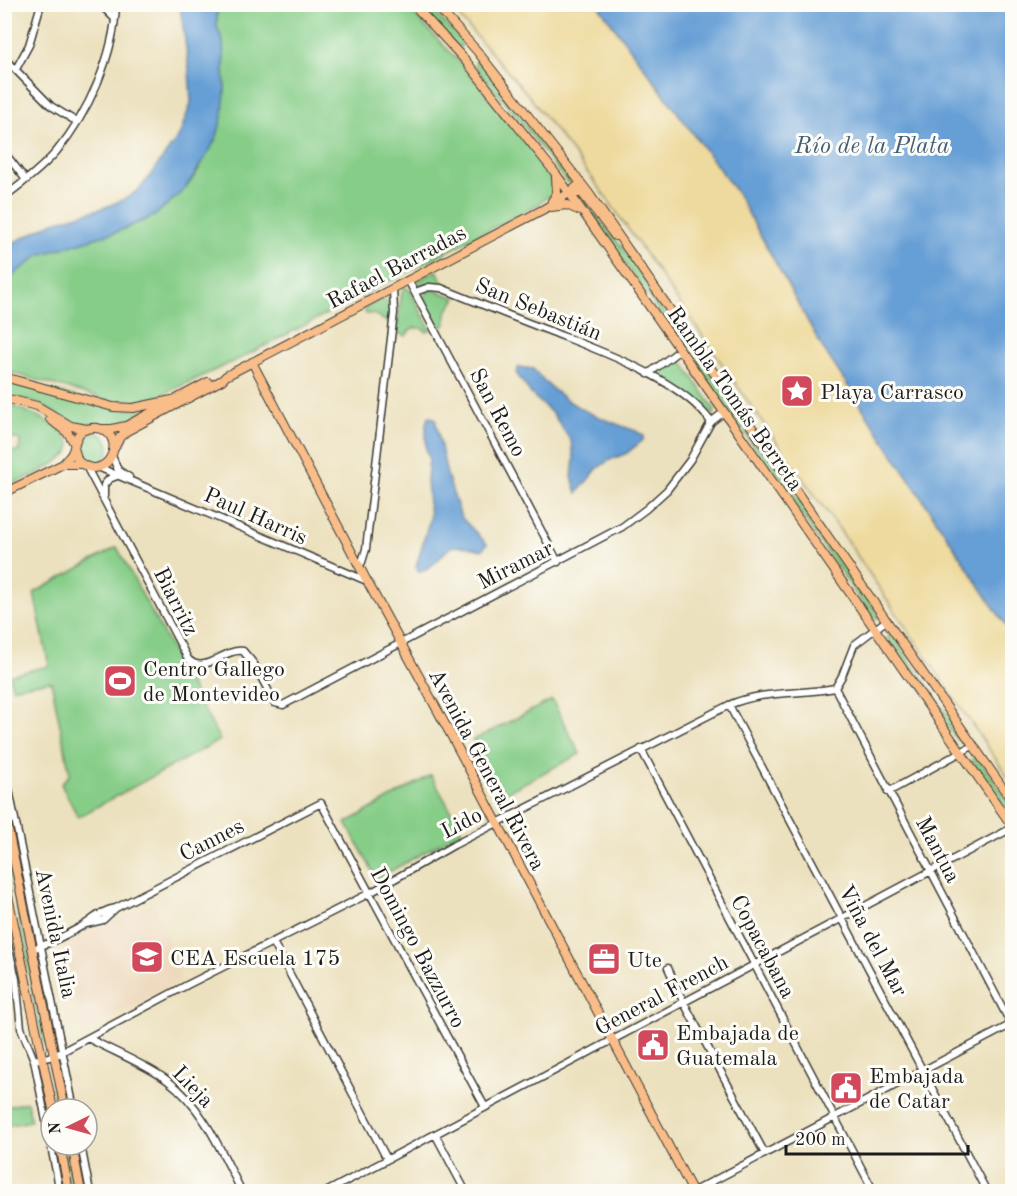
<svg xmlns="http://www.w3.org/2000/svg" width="1017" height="1196" font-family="'Old Standard TT',serif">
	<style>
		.built { fill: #edd7ba }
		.green { fill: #86cd88; stroke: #517452; stroke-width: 1.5 }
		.sand { fill: #eeda9e; stroke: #857b5d; stroke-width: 1.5 }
		.water { fill: #669fd5; stroke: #415e78; stroke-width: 1.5 }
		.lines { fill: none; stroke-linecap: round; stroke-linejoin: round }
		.minor-casing { stroke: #3b3a34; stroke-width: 9 }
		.major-casing { stroke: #3b3a34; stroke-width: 10 }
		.minor { stroke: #fff; stroke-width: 6 }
		.major { stroke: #f8bd89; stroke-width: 8 }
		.labels { text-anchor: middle; stroke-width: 6; stroke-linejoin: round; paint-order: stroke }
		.street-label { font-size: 22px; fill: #1c1c1c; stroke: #fdfcf7 }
		.poi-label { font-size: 22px; fill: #1c1c1c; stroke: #fdfcf7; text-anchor: start }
		.water-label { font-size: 24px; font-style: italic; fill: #415e78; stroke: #fdfcf7 }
	</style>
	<rect width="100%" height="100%" fill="#fdfcf7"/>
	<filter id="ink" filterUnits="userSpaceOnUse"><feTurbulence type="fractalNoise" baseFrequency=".0167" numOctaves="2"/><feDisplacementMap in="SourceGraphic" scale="12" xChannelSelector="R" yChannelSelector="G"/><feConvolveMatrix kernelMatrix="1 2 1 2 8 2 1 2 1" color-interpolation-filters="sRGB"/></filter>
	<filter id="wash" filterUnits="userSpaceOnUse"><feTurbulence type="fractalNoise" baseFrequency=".008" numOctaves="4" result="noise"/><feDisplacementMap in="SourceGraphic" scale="24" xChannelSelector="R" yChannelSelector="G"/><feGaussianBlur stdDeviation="1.35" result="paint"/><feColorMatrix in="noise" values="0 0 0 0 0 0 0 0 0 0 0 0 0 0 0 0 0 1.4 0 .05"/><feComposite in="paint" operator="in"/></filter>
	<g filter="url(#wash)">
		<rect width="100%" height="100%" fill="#ece1be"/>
		<!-- built -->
		<path class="built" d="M155,902L181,981L81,1033L64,945Z"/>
		<!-- green -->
		<path class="green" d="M217,5H405L464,67L544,165C550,174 554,181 552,193L539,204L243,357L153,399L136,403L115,402L5,371L4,282L39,255L119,231L154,216L185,189L196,174L217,136L225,90L223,42L217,27Z
			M431,12L436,14L463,42L461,47L456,46L430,17Z
			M476,61L480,62L567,169L570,177V183L567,182L521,122L475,67Z
			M578,193L628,255L691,347V349H685L578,196Z
			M437,270L444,286L432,283L416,287L417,281Z
			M404,287L409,289L431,330L427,332C419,325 410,327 406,336L396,333L402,291Z
			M434,290L456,298L446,313V324L439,329L424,297L427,292Z
			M380,300H385L391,304V323C381,322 380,312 366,314L364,309Z
			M676,357H679L715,410L714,415L658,376V373Z
			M696,359H701L879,615L877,619L873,618L695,362Z
			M4,379L137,411L150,409L130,422L105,427L94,424H75L36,403L5,395Z
			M5,404C20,408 74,427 70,449C68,460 22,481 11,484L5,482V452L19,451L20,440L5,436Z
			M79 448a15 15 0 1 1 30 0a15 15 0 1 1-30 0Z
			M117,547L220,740L78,817L61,784L70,774L51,681L12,688L10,675L49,666L34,593Z
			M890,634H892L963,737L962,740H957L887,639Z
			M552,700L580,754L501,795L473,740Z
			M974,756L978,757L1012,807V817L1010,816L972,761Z
			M431,775L462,831L377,879L346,823Z
			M4,824L48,1045L45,1046L42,1040L5,850Z
			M50,1069L53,1071L60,1109H55Z
			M27,1102L31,1121L5,1126V1107Z
			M62,1145H68L77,1191H71Z"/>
		<!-- sand -->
		<path class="sand" d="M449,5H598L737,193L821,345L1012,635V783L837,526L784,453L601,190L529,96Z"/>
		<!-- water -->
		<path class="water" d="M180,5H217V27L223,42L225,90L223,114L217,136L210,150L185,189L154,216L119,231L39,255L5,282V247L54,222L103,208L125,199L140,189L179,136L191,103L189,70Z
			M598,5H1012V635L821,345L737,193Z
			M519,367L533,369C563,405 593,416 636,431L644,436L643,440L627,453L610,460L598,468L577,493L572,477L574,458L571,441L553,414L532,395L516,373Z
			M429,417L435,418L447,475L461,517L487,544L482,550C435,537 452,560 419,572L416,567L430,518L427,480L429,458L426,449V423Z"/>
	</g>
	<g filter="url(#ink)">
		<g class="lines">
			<defs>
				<path id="minor" d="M100,4L115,19
					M4,58L51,106L77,122
					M16,69L29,45L41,4
					M4,152L26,180
					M4,197C23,183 41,169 56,152C88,114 115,54 116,4
					M408,280L558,562
					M415,292L429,287L441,288C478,303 515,318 552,332C600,351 681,379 711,422
					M648,374L680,350
					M112,456L118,470L129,477
					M86,466L188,659C205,676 223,648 243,651L254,664L275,703L283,705L622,527L646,509L667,490L690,460L711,422L724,412
					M98,467L367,581
					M104,496V485L109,479L117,476
					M359,566L362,562L366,549L394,313L393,288
					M835,688L1012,1026
					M729,705L987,1192
					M641,749L874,1192
					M4,765L74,1109
					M888,792L974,745
					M86,924L103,920L116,908
					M4,928L16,979L21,1028L34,1060L60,1192
					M273,942L387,1159
					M32,949C50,944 68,934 84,925C95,918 102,910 116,908L321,803L485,1107
					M668,968L683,1001L765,1154
					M88,1038C114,1052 143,1063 167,1080C203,1106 222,1153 242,1192
					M34,1060L54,1056L187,985L370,893L454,845L729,705C764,690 799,695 835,688L842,676L854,645L887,620
					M435,1134L466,1192
					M81,1145L90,1192
					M326,1192L1012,828
					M692,1192L1012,1024"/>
				<path id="major" d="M413,4L465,60L556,174L724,412L1012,826
					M435,4L477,51L588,192L1012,801
					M571,193H582L615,236
					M552,201L557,193L556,177
					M551,207L567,205L580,211
					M252,362L367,581L452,737L693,1192
					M4,377L113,407L133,408L172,400
					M4,398L37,406L71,426L87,429
					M50,419L68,433L74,443
					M102,429H112L126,426L208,382
					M114,449L120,437L127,431L222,380L226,376L544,209L569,193L581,183
					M63,464C66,460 70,457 72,453C76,445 74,437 82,431C88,428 95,427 101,429C129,440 105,485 78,461L74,448
					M4,493L63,464H82
					M4,810L65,1109
					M4,877L53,1109
					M60,1145L69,1192
					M72,1145L81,1192"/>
			</defs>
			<!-- minor casing -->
			<use href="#minor" class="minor-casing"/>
			<!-- major casing -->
			<use href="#major" class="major-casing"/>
			<!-- minor -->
			<use href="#minor" class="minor"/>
			<!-- major -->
			<use href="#major" class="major"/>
		</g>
	</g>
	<!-- icons -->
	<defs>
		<symbol id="sight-square" viewBox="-11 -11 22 22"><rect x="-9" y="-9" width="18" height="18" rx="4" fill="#d1495b" stroke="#fdfcf7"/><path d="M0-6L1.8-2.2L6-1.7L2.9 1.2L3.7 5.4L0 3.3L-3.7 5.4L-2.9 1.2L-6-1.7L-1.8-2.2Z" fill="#fff"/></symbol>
		<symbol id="stadium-square" viewBox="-11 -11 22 22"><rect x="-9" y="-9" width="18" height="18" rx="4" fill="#d1495b" stroke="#fdfcf7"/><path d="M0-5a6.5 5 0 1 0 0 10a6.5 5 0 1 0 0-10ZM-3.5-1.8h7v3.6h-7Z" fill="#fff"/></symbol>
		<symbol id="school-square" viewBox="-11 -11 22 22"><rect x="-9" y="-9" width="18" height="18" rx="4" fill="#d1495b" stroke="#fdfcf7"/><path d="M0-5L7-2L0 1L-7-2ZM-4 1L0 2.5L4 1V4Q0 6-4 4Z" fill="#fff"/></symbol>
		<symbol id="office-square" viewBox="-11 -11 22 22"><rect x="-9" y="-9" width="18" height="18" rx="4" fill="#d1495b" stroke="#fdfcf7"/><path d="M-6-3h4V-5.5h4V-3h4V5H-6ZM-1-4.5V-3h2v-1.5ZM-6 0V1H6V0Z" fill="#fff"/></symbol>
		<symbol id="civic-square" viewBox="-11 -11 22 22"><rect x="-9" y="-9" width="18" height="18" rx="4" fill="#d1495b" stroke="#fdfcf7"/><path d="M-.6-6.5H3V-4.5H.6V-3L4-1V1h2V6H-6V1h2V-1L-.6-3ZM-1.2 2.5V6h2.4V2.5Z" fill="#fff"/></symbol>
	</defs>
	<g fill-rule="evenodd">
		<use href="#sight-square" x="778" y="372" width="38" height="38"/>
		<use href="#stadium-square" x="101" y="662" width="38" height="38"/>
		<use href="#school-square" x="128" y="938" width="38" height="38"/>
		<use href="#office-square" x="585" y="940" width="38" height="38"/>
		<use href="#civic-square" x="634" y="1026" width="38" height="38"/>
		<use href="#civic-square" x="827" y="1069" width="38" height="38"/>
	</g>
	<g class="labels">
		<!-- street labels -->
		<g class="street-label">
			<text transform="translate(396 266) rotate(-28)" y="8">Rafael Barradas</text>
			<text transform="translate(539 308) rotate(22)" y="8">San Sebastián</text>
			<text transform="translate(736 398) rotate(55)" y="8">Rambla Tomás Berreta</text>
			<text transform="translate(499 412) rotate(62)" y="8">San Remo</text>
			<text transform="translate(256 515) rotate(24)" y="8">Paul Harris</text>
			<text transform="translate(515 564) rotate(-27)" y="8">Miramar</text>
			<text transform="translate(177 601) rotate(63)" y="8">Biarritz</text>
			<text transform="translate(488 769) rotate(62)" y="8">Avenida General Rivera</text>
			<text transform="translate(461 822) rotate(-27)" y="8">Lido</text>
			<text transform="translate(211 839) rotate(-27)" y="8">Cannes</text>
			<text transform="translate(939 849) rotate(62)" y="8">Mantua</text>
			<text transform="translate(57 933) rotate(78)" y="8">Avenida Italia</text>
			<text transform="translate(874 940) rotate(62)" y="8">Viña del Mar</text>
			<text transform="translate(764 946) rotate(62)" y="8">Copacabana</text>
			<text transform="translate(419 947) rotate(62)" y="8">Domingo Bazzurro</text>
			<text transform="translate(661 994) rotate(-28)" y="8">General French</text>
			<text transform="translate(194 1086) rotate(46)" y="8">Lieja</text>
		</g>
		<!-- poi labels -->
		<g class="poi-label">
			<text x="820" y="399">Playa Carrasco</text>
			<text x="143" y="676">Centro Gallego<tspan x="143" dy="25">de Montevideo</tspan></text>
			<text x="170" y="965">CEA Escuela 175</text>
			<text x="627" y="967">Ute</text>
			<text x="676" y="1040">Embajada de<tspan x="676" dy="25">Guatemala</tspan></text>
			<text x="869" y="1083">Embajada<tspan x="869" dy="25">de Catar</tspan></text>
		</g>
		<!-- water labels -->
		<g class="water-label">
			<text x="872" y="153">Río de la Plata</text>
		</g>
	</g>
	<!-- margin -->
	<rect width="1017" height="1196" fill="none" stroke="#fdfcf7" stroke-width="24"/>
	<!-- north arrow -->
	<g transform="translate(69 1127) rotate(265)"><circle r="28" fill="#fdfcf7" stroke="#a3a29f" stroke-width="1.5"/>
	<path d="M0-4.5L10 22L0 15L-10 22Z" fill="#d1495b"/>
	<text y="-9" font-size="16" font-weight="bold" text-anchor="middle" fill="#1c1c1c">N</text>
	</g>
	<!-- scale -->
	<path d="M786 1145v9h182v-9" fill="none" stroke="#1c1c1c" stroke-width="3"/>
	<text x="795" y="1145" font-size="18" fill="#1c1c1c" stroke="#fdfcf7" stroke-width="4.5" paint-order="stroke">200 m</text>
</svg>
